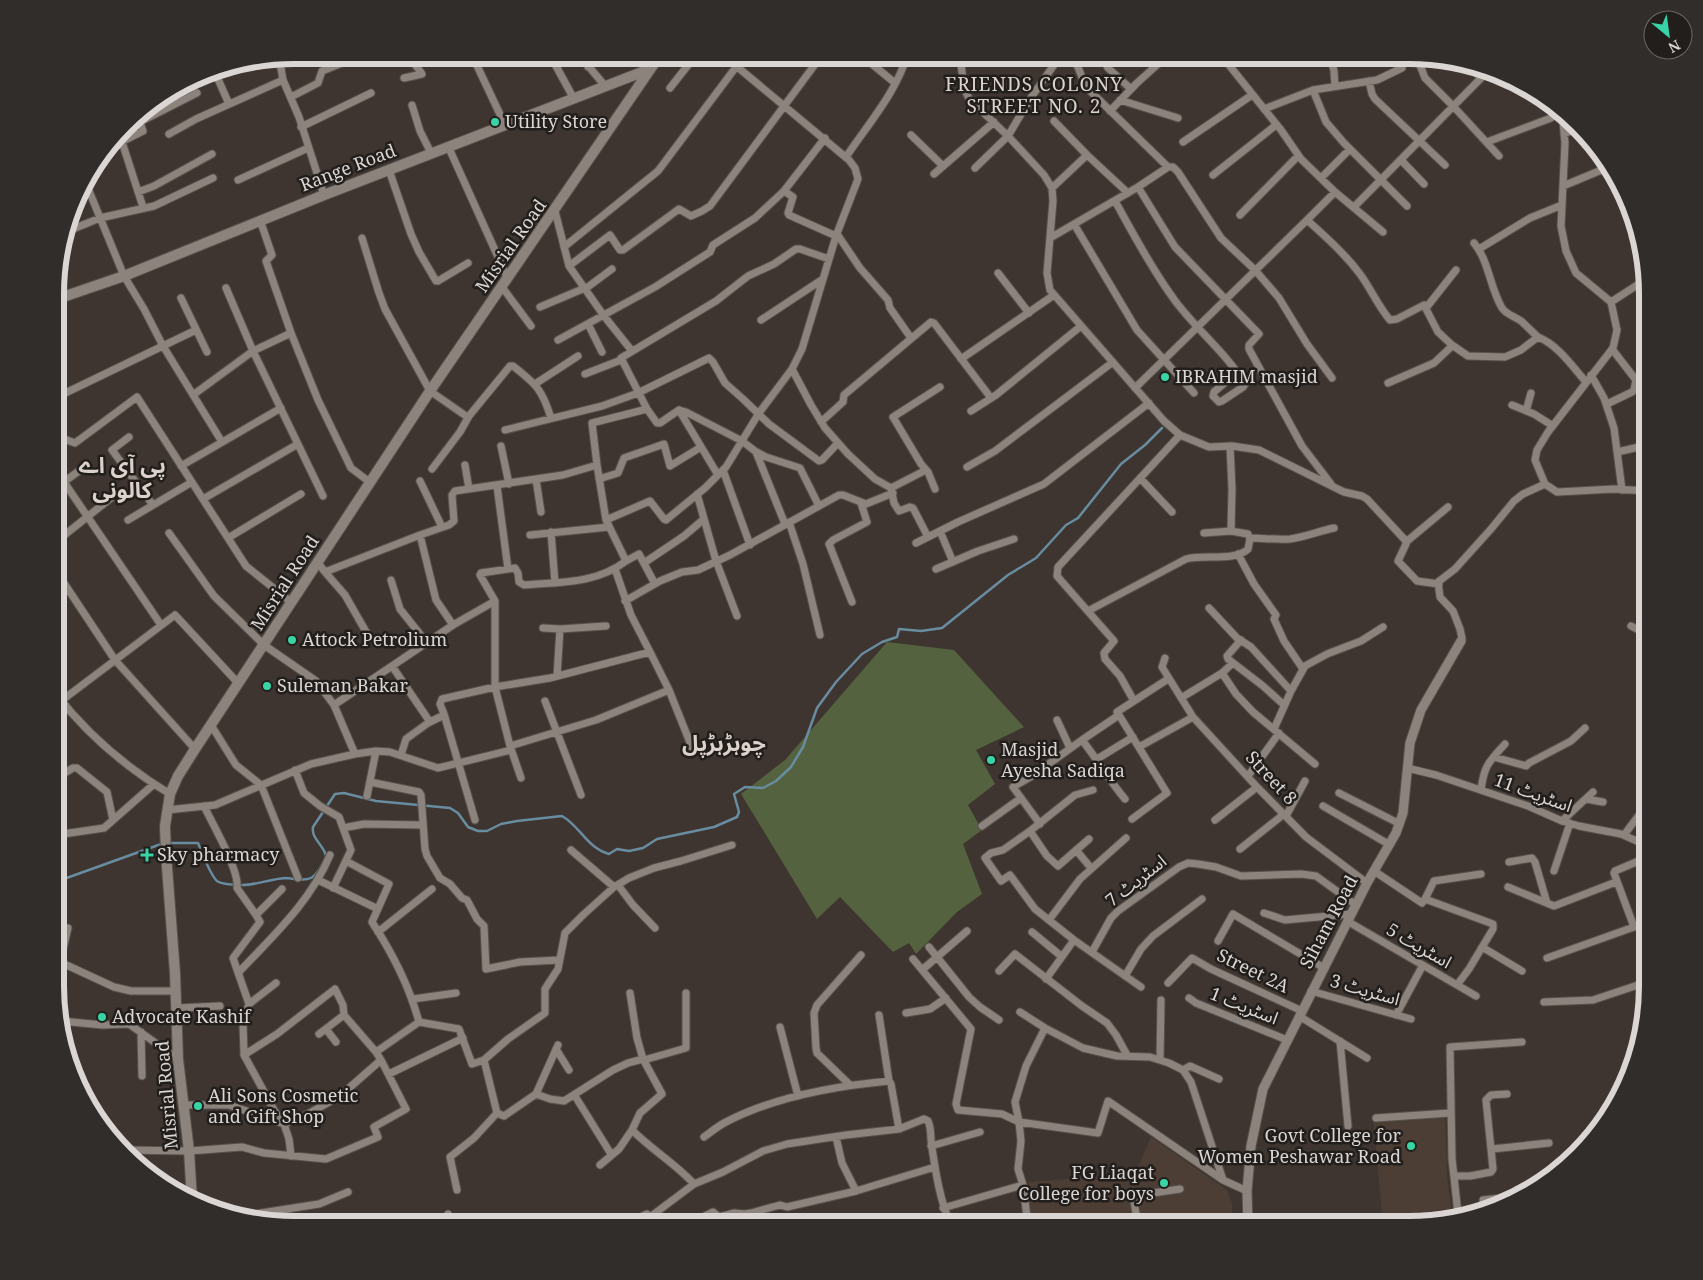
<svg xmlns="http://www.w3.org/2000/svg" width="1703" height="1280" font-family="'Noto Serif','Noto Sans Arabic',serif">
	<style>
		.built { fill: #4c3e35 }
		.green { fill: #54623f }
		.lines { fill: none; stroke-linecap: round; stroke-linejoin: round }
		.stream { stroke: #688ca0; stroke-width: 2.5 }
		.minor-casing { stroke: #57514c; stroke-width: 9 }
		.tertiary-casing { stroke: #57514c; stroke-width: 11 }
		.secondary-casing { stroke: #57514c; stroke-width: 12 }
		.minor { stroke: #8c837d; stroke-width: 7 }
		.tertiary { stroke: #8c837d; stroke-width: 9 }
		.secondary { stroke: #8c837d; stroke-width: 10 }
		.poi-dot { fill: #39d4a5; stroke: #211e1b; stroke-width: 2 }
		.labels { text-anchor: middle; stroke-width: 5; stroke-linejoin: round; paint-order: stroke }
		.poi-label { font-size: 18px; fill: #dbd6d3; stroke: #211e1b; text-anchor: start }
		.street-label { font-size: 18px; fill: #dbd6d3; stroke: #211e1b }
		.neighbourhood-label { font-size: 19px; letter-spacing: 1px; fill: #ddd2cb; stroke: #211e1b }
		.district-label { font-size: 22px; font-weight: bold; fill: #ddd2cb; stroke: #211e1b }
		.rim { fill: none; stroke: #dbd6d3; stroke-width: 6 }
	</style>
	<rect width="100%" height="100%" fill="#3e3530"/>
	<!-- built -->
	<path class="built" d="M1445,1112L1447,1176L1452,1215L1409,1225H1383L1373,1116Z
		M1151,1137L1227,1190L1232,1203V1225H1032L1028,1182L1135,1174Z"/>
	<!-- green -->
	<path class="green" d="M887,642L954,650L1024,727L976,750L995,784L968,805L982,830L963,844L982,894L957,912L916,954L909,943L893,952L840,897L817,919L741,794L785,760Z"/>
	<g class="lines">
		<!-- stream -->
		<path class="stream" d="M169,843H198C202,852 210,875 217,881C223,885 236,885 243,885C255,885 271,879 285,878C294,878 303,882 311,878C317,875 320,868 323,863
			M326,856C324,845 311,839 313,827L335,794L344,793L376,801L450,808L458,813L468,827L478,831H487L501,824L517,821L562,816C580,826 587,848 609,854L617,849L629,851L643,848L657,839L714,827L737,817L739,812L734,794L745,787L763,788L776,781L791,767L803,747L817,708L836,682L862,654L882,642L897,637L899,629L921,631L942,628L1008,575L1036,558L1066,525L1078,518L1121,464L1145,445L1162,428
			M56,889L61,880L164,843"/>
		<defs>
			<path id="minor" d="M472,55L505,125
				M550,55L574,99
				M579,55L606,87
				M861,55L895,83
				M960,55L964,89L970,100L1008,136L1044,175L1052,188L1053,201L1047,273L1050,290L1164,421L1180,435L1058,567L1057,576L1114,641L1104,653L1105,659L1120,676L1134,701
				M1073,55L1086,87L1168,167
				M1148,55L1157,64
				M1221,55L1281,130L1301,159L1335,192L1383,232
				M1330,55L1334,71L1335,86
				M1416,55L1425,78L1454,107L1499,156
				M1114,56L1107,66L1108,68L1131,89
				M279,57L283,80L299,117L324,195
				M475,61L484,55
				M961,62L992,55
				M1470,66L1481,78
				M588,67L599,55
				M214,70L229,104
				M404,78L422,74L408,55
				M1369,81L1372,94L1375,99L1445,165
				M670,88L696,55
				M1313,90L1326,122L1344,143L1407,206
				M291,97L318,83L322,71L362,55
				M1120,100L1178,118
				M412,105L420,131L431,153
				M1264,109L1313,90L1377,80L1402,68
				M1110,111L1137,83L1168,55
				M1562,111L1565,143L1561,226L1566,251L1576,273L1611,302L1617,330L1613,348L1548,432L1537,450L1535,460L1545,484L1557,492L1614,489L1648,491
				M1054,121L1087,155L1128,193
				M301,127L371,93
				M169,134L196,119L283,80
				M1564,134L1577,128
				M911,135L943,166
				M122,142L143,207
				M1183,142L1252,95
				M1487,142L1551,118
				M448,146L508,279
				M109,148L143,131L140,122L197,93
				M846,157C866,127 898,90 907,55
				M1401,160L1424,184
				M975,168L1008,136L1030,99L1061,55
				M389,170L411,234L419,252L436,281H438L468,263
				M934,174L994,122
				M1213,175L1276,125
				M1321,178L1350,149
				M238,180L308,148
				M85,181L124,276L144,309L163,346L222,442
				M1563,186L1604,169L1615,177
				M1138,187L1175,247L1259,334L1249,345V349L1302,446L1331,484
				M1052,188L1087,155
				M784,191L793,197L788,213L789,215L836,236
				M138,192L154,186L212,154
				M1115,201C1134,235 1153,271 1176,302C1198,331 1226,353 1245,384L1243,387L1222,401L1219,402L1213,396L1214,392L1237,372
				M1354,207L1489,70
				M555,211L569,266L604,316L632,351
				M1240,215L1298,156
				M260,220L272,255L266,261L291,333L318,400L351,468L371,483
				M1307,220L1335,192
				M1074,224L1137,330L1194,393
				M68,231L100,218L154,206L213,178
				M837,234L860,268L888,300L890,308L911,338
				M362,238L379,293L385,309L430,391L466,416H469
				M1050,238L1138,187L1168,167H1173L1178,172L1221,238L1255,270L1279,298L1307,344L1332,378
				M1474,243C1489,261 1490,288 1502,308C1507,315 1514,316 1521,321C1527,326 1532,332 1538,337
				M564,247L658,171L745,55
				M1479,249L1530,218L1562,205
				M569,266L610,235L620,250H623L679,209L691,216L702,211L710,206L822,55
				M998,273L1029,313
				M502,287L531,326
				M226,288L253,351L323,496
				M585,289L612,269
				M181,298L207,352
				M1611,302L1645,280
				M540,307L585,288
				M1426,308L1456,270
				M761,320L823,279
				M588,324L602,352
				M558,340L655,287L710,252L713,245L755,218L784,191L825,138
				M961,359L1054,295
				M792,369L811,405L825,428L848,454L875,479L891,488L894,503L899,511L910,507L913,508L928,537
				M585,374L621,360
				M1591,375L1604,398L1614,428L1622,490
				M1388,383L1434,363L1452,346
				M535,384L578,356
				M1135,388L1307,220C1326,237 1345,254 1360,274C1371,289 1378,306 1390,320L1397,319L1424,305L1438,332L1452,345L1468,356L1505,357L1521,350L1538,337C1558,345 1572,366 1586,382
				M193,395L253,351L291,333
				M57,397L196,330
				M1607,404L1632,392L1634,390L1636,380L1612,349
				M1512,405L1534,414L1553,426
				M679,410L718,475
				M971,411L996,395L1081,326
				M1526,411L1531,393
				M821,422L843,402L844,395L931,322L934,323L991,398
				M505,430L602,406L638,393L709,358L713,362L725,383L743,399L769,424L819,461L822,460L838,443
				M1180,435L1209,447L1232,446L1259,450L1344,492L1362,496L1367,499L1406,541V544L1398,561L1417,581L1439,584
				M129,437L112,450L153,505
				M57,443L64,439L75,443L137,397L246,566L291,602
				M501,446L509,484
				M756,452L785,524
				M1617,452L1648,445
				M465,465L469,489
				M597,465L592,423L647,409
				M181,466L281,408
				M967,467L995,451L1113,362
				M432,469L460,432L469,416L510,366H513C536,384 542,389 551,418
				M723,470L750,545
				M1140,478L1172,512
				M536,479L541,512
				M599,479L618,473L624,458L664,444L670,466L701,447
				M420,481L442,527
				M64,482L161,625
				M497,486L508,569
				M57,487L87,465
				M891,488L926,470
				M935,489L928,472L921,464L893,417L940,387
				M697,494L716,561L737,616
				M203,499L298,444
				M819,506L800,468L766,457L755,451L742,441L686,412L679,410L660,423H657L647,409L621,358L716,301L748,276L774,264L796,249H800L829,259
				M128,520L192,482
				M606,520L650,501L664,519L666,520L705,488L726,467L759,413L792,369L802,349L836,236L858,179L855,168L849,160L723,55
				M789,522L803,564L820,635
				M940,531L953,562
				M551,532L555,583
				M169,533L214,596L264,645L316,681L334,705L355,754
				M1204,533L1231,531
				M420,535L449,525L454,521L452,495L455,491L563,475L597,465L606,520L626,561C596,584 560,582 524,585L519,582L518,573L515,568L481,573L480,575L495,601V687L510,746L521,778
				M530,535L609,527
				M228,538L301,494
				M1250,538C1264,538 1276,540 1290,539C1305,537 1319,531 1334,528
				M57,541L111,498
				M1406,542L1448,507
				M916,543L958,522L1044,484L1149,403
				M1238,554L1254,584L1276,615L1274,619L1284,641L1303,669
				M626,561L639,554L655,584
				M318,563L325,572L420,535L436,600L453,625
				M644,563L684,536L704,519
				M615,569L631,615L650,652
				M936,569L978,551L1014,539
				M56,571L115,660L195,749
				M325,572L345,595L369,637
				M391,580L400,609L427,643
				M625,601L660,581L682,572L698,570L730,555L839,495H843L866,504L893,493
				M852,602L829,544L833,540L867,522L861,503
				M1209,608L1237,638L1251,647L1291,691
				M1088,611L1186,559C1203,554 1235,562 1248,549L1250,539L1248,534L1231,531V530L1232,489L1230,446
				M1631,626L1648,635
				M543,628L560,629L606,626
				M1241,640L1227,656L1228,659L1263,686L1284,705
				M1461,641L1462,638L1460,629L1453,611L1440,597L1438,582L1455,569L1491,529L1514,501L1523,494L1545,484
				M1165,658L1162,667L1193,717L1257,787L1306,837L1367,883
				M392,666L430,722
				M1222,673L1236,694L1253,712L1315,764
				M557,676L560,629
				M56,694C87,734 127,768 170,794
				M1181,698L1222,673L1233,663
				M61,701L175,615L238,683
				M545,701L581,795
				M334,705L453,625L495,601
				M444,714L475,820
				M56,715L68,709
				M1119,715L1167,793L1132,819
				M1057,720L1070,748
				M211,725L236,765L261,785L298,878
				M1274,729L1291,691L1305,666L1327,654L1361,641L1383,627
				M510,746L596,720L669,690
				M1139,747L1193,717
				M401,755L406,739L428,723L442,716L444,714L440,704L442,699L495,687L550,678L650,652L669,690L693,750
				M1494,757L1526,766L1529,763L1571,741L1585,728
				M1097,759L1133,737
				M1407,768L1436,775L1528,806L1562,821L1579,826L1621,834L1648,846
				M295,770L304,793L320,806L339,817L351,850L333,888
				M1248,776L1279,733
				M56,778L73,768H77L107,792L113,820
				M370,782L419,792L421,795L425,849L427,856L440,878L450,884L462,898L467,900L477,919L484,926L486,969L520,962L559,960
				M1093,790L1075,795L1030,831L1003,850L991,853L985,858L1001,881L1010,875L1035,909L1074,940L1141,987
				M1481,790C1484,765 1489,762 1505,744
				M1339,793L1400,824
				M367,796L376,751
				M1125,799C1109,780 1097,759 1082,740L1119,715L1117,712L1168,679
				M1586,799L1603,802
				M204,806C212,823 240,871 237,888L256,915
				M1323,806L1390,845
				M167,810L215,805L311,764L355,754L376,751L390,752L438,768L511,750
				M1286,816L1305,781
				M1215,820L1257,787
				M1562,821L1593,792
				M1040,824L1013,787L1032,776L1082,740
				M982,826L1021,798
				M343,828L364,824L423,825
				M1030,831L1047,856L1058,866L1089,839
				M56,835L104,828L154,784
				M1624,835L1648,803
				M1240,849L1284,814
				M571,850L614,887
				M1076,850L1091,868
				M346,861L389,884L372,922C393,954 409,985 419,1022
				M1509,862L1532,858L1535,862L1547,903
				M1374,871L1422,903L1425,899L1493,924V929L1469,969L1457,985
				M1554,871L1570,823
				M318,880L378,909
				M618,885L633,905L655,928
				M1508,887L1554,906L1616,882
				M282,889L256,915L260,922L233,958L249,1004L243,1023L244,1055L274,1110L284,1124L289,1139L291,1156
				M1425,899L1434,881L1481,874
				M1264,913L1285,920L1351,914
				M1049,920L1080,879L1126,838
				M1347,921L1476,996
				M1634,927L1614,873L1615,871L1648,857
				M68,928L60,962L114,987L131,991H176
				M378,932L432,889
				M1032,932L1061,956
				M1218,941L1233,914L1324,968
				M929,947L969,997L980,1007L999,1020
				M1482,947L1522,971
				M1092,952L1111,918L1118,911L1179,867L1188,863L1198,864L1216,867L1241,876L1301,874L1316,876L1356,905
				M1547,958L1648,922
				M913,959L971,1029L956,1104L958,1110L1002,1114L1019,1122L1098,1133L1108,1101L1223,1180
				M922,970L967,931
				M999,971L1015,954L1082,1006L1107,1023L1116,1035L1127,1055
				M239,972C273,936 311,901 330,855
				M1125,976L1141,949L1153,936L1202,899
				M1046,979L1074,940
				M1168,983L1192,958L1211,969L1302,1011
				M1311,991L1411,1019
				M630,993L637,1038L643,1059
				M1189,998L1196,1003L1287,1040
				M413,999L456,993
				M1544,1002L1593,1000L1647,982
				M249,1004L276,983
				M177,1008L220,1006
				M1020,1012L1045,1028
				M906,1013L930,1009L946,998
				M879,1015L889,1081
				M1396,1015L1423,965
				M1299,1016L1367,1058
				M61,1021L102,1025L129,1024L178,1059
				M780,1027L798,1096
				M326,1029L336,1042
				M141,1032L142,1076
				M319,1034L344,1015
				M1340,1041L1348,1126
				M556,1049L569,1070
				M244,1055L277,1034L335,989L343,1005L344,1015L376,1052
				M381,1060L376,1052L419,1022L459,1029L472,1064L484,1060L497,1113L474,1138L450,1157L457,1190
				M484,1060L508,1039L545,1013V989L558,969L565,933L583,915L614,887L629,878L654,868L681,861L732,845
				M644,1060L686,1048V993
				M1160,1060L1161,1000
				M1183,1070L1190,1066L1219,1079
				M389,1074L463,1038
				M850,1085L817,1053L816,1048L814,1013L817,1005L861,955
				M536,1094L558,1045
				M575,1096L611,1154
				M497,1113L504,1116L536,1094L550,1099L564,1101L613,1070L628,1063L643,1059L662,1094L640,1113L632,1130C652,1150 676,1164 694,1184
				M1376,1118L1450,1113
				M704,1137C711,1132 718,1126 726,1122C774,1097 835,1086 889,1081L891,1084L899,1129
				M836,1137L842,1163L856,1191
				M931,1146L980,1132
				M1492,1149L1549,1143
				M125,1150L189,1151L242,1147L264,1153L326,1159L378,1137L374,1127L406,1109L381,1060L340,1096L306,1115L284,1124L229,1105H184
				M600,1165L619,1149L632,1130
				M1454,1176H1470L1491,1172L1493,1169L1486,1100L1491,1095L1507,1094
				M1483,1200L1520,1196
				M943,1208L1023,1185
				M448,1214L452,1225
				M1458,1214L1452,1159L1450,1047L1522,1042
				M242,1216L319,1204L348,1192
				M650,1217L694,1184L723,1172L763,1151L787,1144L846,1135L899,1129L924,1119L928,1121C932,1129 930,1139 932,1148C936,1174 940,1201 951,1225
				M636,1225V1219L647,1214L656,1225
				M687,1225L713,1212L719,1217L734,1213L745,1214L751,1213L780,1205L787,1207L856,1191L935,1167
				M1028,1225L1023,1185L1018,1169L1021,1141L1019,1122L1015,1102L1026,1066L1045,1028L1083,1048L1117,1056L1150,1057L1169,1063L1183,1070L1191,1082L1223,1180L1247,1191
				M1138,1225L1133,1196L1180,1189"/>
			<path id="tertiary" d="M1248,1225L1247,1191L1251,1146L1263,1089L1367,883L1396,833L1403,813L1410,743L1421,710L1461,641"/>
			<path id="secondary" d="M57,299L124,276L324,195L650,69
				M192,1200L189,1151L178,1059L175,973L166,854L165,826L170,794L178,776L195,749L430,391L660,55"/>
		</defs>
		<!-- minor casing -->
		<use href="#minor" class="minor-casing"/>
		<!-- tertiary casing -->
		<use href="#tertiary" class="tertiary-casing"/>
		<!-- secondary casing -->
		<use href="#secondary" class="secondary-casing"/>
		<!-- minor -->
		<use href="#minor" class="minor"/>
		<!-- tertiary -->
		<use href="#tertiary" class="tertiary"/>
		<!-- secondary -->
		<use href="#secondary" class="secondary"/>
	</g>
	<!-- markers -->
	<g class="poi-dot">
		<circle cx="495" cy="122" r="5"/>
		<circle cx="1165" cy="377" r="5"/>
		<circle cx="292" cy="640" r="5"/>
		<circle cx="267" cy="686" r="5"/>
		<circle cx="991" cy="760" r="5"/>
		<path d="M144.5 847.5h5v5h5v5h-5v5h-5v-5h-5v-5h5z"/>
		<circle cx="102" cy="1017" r="5"/>
		<circle cx="198" cy="1106" r="5"/>
		<circle cx="1411" cy="1146" r="5"/>
		<circle cx="1164" cy="1183" r="5"/>
	</g>
	<g class="labels">
		<!-- poi labels -->
		<g class="poi-label">
			<text x="505" y="128">Utility Store</text>
			<text x="1175" y="383">IBRAHIM masjid</text>
			<text x="302" y="646">Attock Petrolium</text>
			<text x="277" y="692">Suleman Bakar</text>
			<text x="1001" y="756">Masjid<tspan x="1001" dy="21">Ayesha Sadiqa</tspan></text>
			<text x="157" y="861">Sky pharmacy</text>
			<text x="112" y="1023">Advocate Kashif</text>
			<text x="208" y="1102">Ali Sons Cosmetic<tspan x="208" dy="21">and Gift Shop</tspan></text>
			<text x="1401" y="1142" text-anchor="end">Govt College for<tspan x="1401" dy="21">Women Peshawar Road</tspan></text>
			<text x="1154" y="1179" text-anchor="end">FG Liaqat<tspan x="1154" dy="21">College for boys</tspan></text>
		</g>
		<!-- street labels -->
		<g class="street-label">
			<text transform="translate(348 168) rotate(-21)" y="6">Range Road</text>
			<text transform="translate(511 246) rotate(-55)" y="6">Misrial Road</text>
			<text transform="translate(285 583) rotate(-57)" y="6">Misrial Road</text>
			<text transform="translate(1271 778) rotate(47)" y="6">Street 8</text>
			<text transform="translate(1533 793) rotate(20)" y="6">اسٹریٹ 11</text>
			<text transform="translate(1136 881) rotate(-38)" y="6">اسٹریٹ 7</text>
			<text transform="translate(1329 922) rotate(-62)" y="6">Siham Road</text>
			<text transform="translate(1419 946) rotate(30)" y="6">اسٹریٹ 5</text>
			<text transform="translate(1253 971) rotate(26)" y="6">Street 2A</text>
			<text transform="translate(1365 990) rotate(16)" y="6">اسٹریٹ 3</text>
			<text transform="translate(1244 1006) rotate(22)" y="6">اسٹریٹ 1</text>
			<text transform="translate(167 1095) rotate(-95)" y="6">Misrial Road</text>
		</g>
		<!-- neighbourhood labels -->
		<g class="neighbourhood-label">
			<text x="1034" y="91">FRIENDS COLONY<tspan x="1034" dy="22">STREET NO. 2</tspan></text>
		</g>
		<!-- district labels -->
		<g class="district-label">
			<text x="122" y="473">پی آی اے<tspan x="122" dy="25">کالونی</tspan></text>
			<text x="724" y="751">چوہڑہڑپل</text>
		</g>
	</g>
	<!-- crop -->
	<path d="M0 0H1703V1280H0ZM294 64H1409A230 230 0 0 1 1639 294V986A230 230 0 0 1 1409 1216H294A230 230 0 0 1 64 986V294A230 230 0 0 1 294 64Z" fill="#302d2a" fill-rule="evenodd"/>
	<path class="rim" d="M294 64H1409A230 230 0 0 1 1639 294V986A230 230 0 0 1 1409 1216H294A230 230 0 0 1 64 986V294A230 230 0 0 1 294 64Z"/>
	<!-- north arrow -->
	<g transform="translate(1668 35) rotate(151)"><circle r="24" fill="#211e1b" stroke="#6b6865"/>
	<path d="M0-4L9 19L0 12L-9 19Z" fill="#39d4a5"/>
	<text y="-8" font-size="14" font-weight="bold" text-anchor="middle" fill="#dbd6d3">N</text>
	</g>
</svg>
